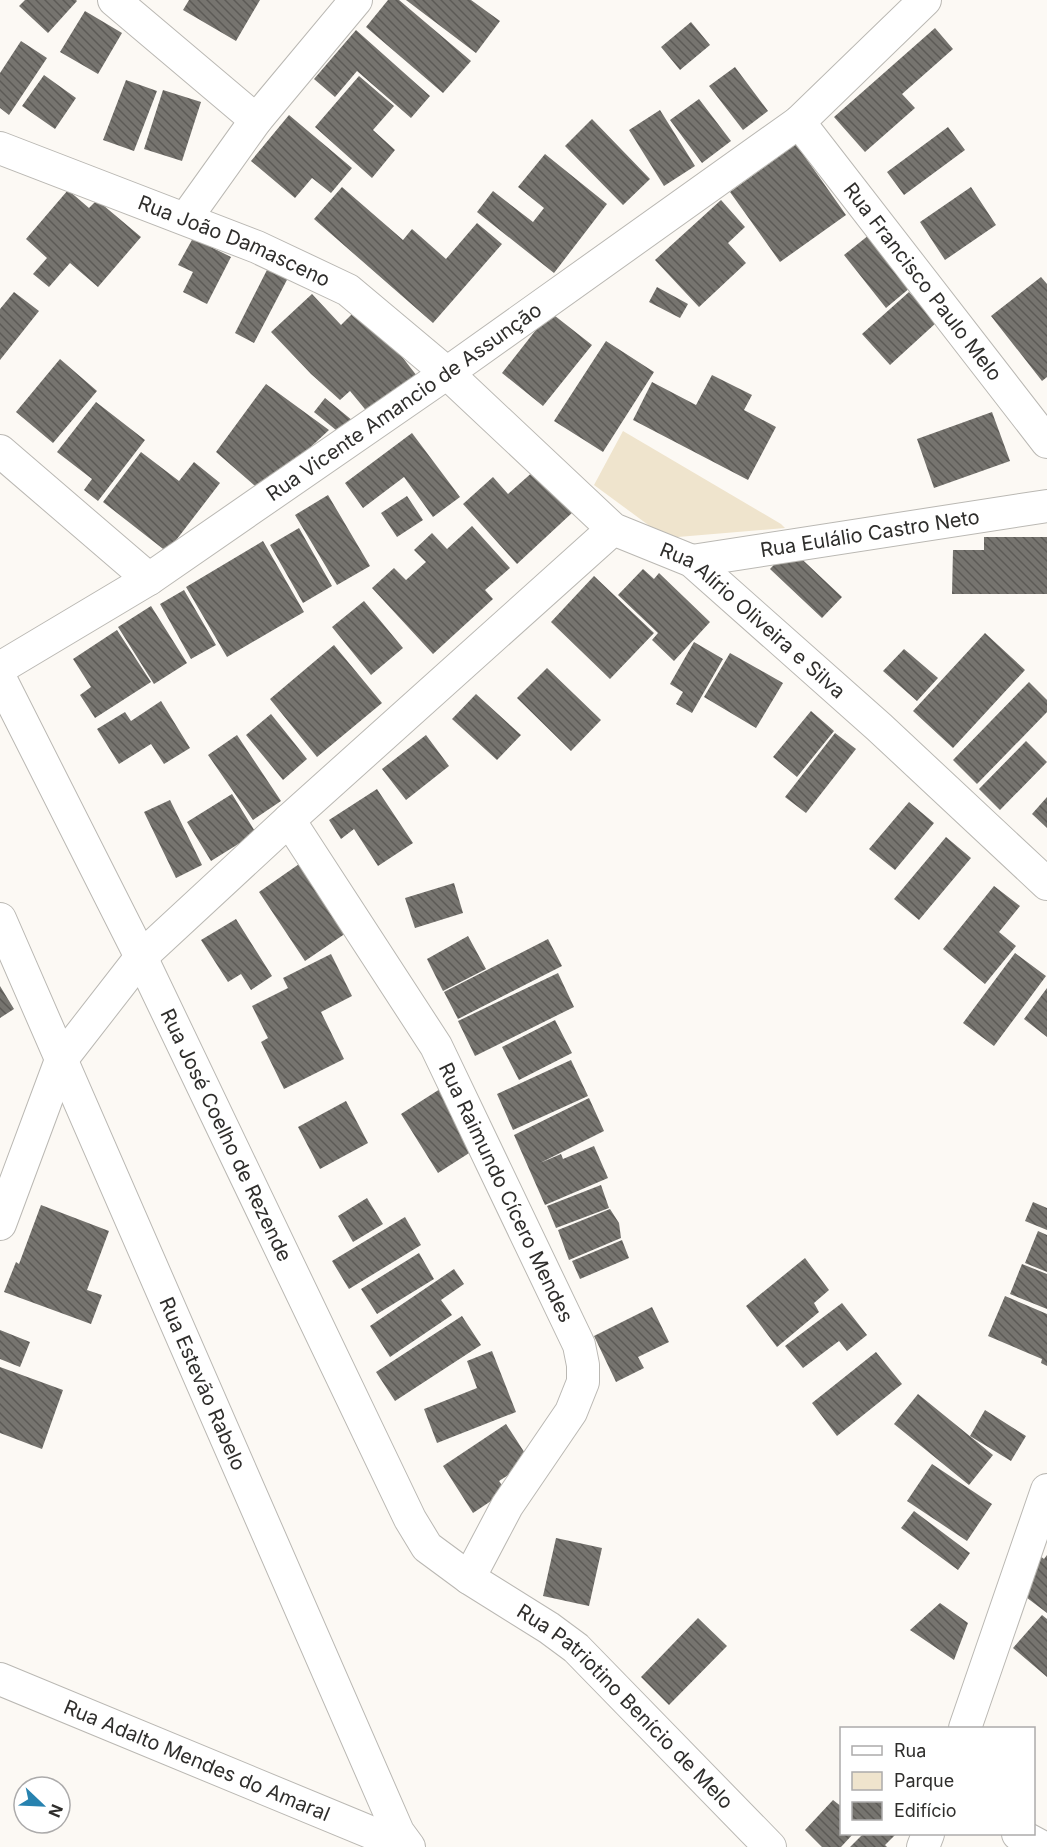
<svg xmlns="http://www.w3.org/2000/svg" width="1047" height="1847" font-family="Inter,sans-serif">
	<style>
		.park { fill: #efe4cd }
		.building { fill: url(#building-back-hatch) }
		.lines { fill: none; stroke-linecap: round; stroke-linejoin: round }
		.minor-casing { stroke: #bab8b3; stroke-width: 34 }
		.minor { stroke: #fff; stroke-width: 32 }
		.labels { text-anchor: middle; stroke-width: 6; stroke-linejoin: round; paint-order: stroke }
		.street-label { font-size: 20px; fill: #2f2e2c; stroke: #fff }
	</style>
	<defs>
		<pattern id="building-back-hatch" width="6" height="6" patternUnits="userSpaceOnUse" patternTransform="scale(1.5)"><rect width="6" height="6" fill="#76746f"/><path d="M-1 5l2 2M0 0l6 6M5-1l2 2" fill="none" stroke="#5c5a56"/></pattern>
	</defs>
	<rect width="100%" height="100%" fill="#fcf9f4"/>
	<!-- park -->
	<path class="park" d="M623,431L781,524L785,528L666,538L594,485Z"/>
	<!-- building -->
	<path class="building" d="M25,0H76L77,1L48,33L19,6Z
		M189,0H260L236,41L183,10Z
		M388,0H399L471,61L443,93L366,27Z
		M406,0H471L500,21L476,53Z
		M85,11L122,33L98,74L60,52Z
		M691,22L710,45L680,70L661,47Z
		M935,28L953,49L902,94L915,108L865,152L834,117Z
		M356,30L430,96L411,118L357,71L335,97L314,79Z
		M21,41L47,58L9,115L0,108V73Z
		M735,67L768,111L743,130L709,86Z
		M44,75L76,98L55,129L22,106Z
		M359,76L394,106L373,130L395,150L372,178L315,127Z
		M126,80L157,91L134,151L103,140Z
		M163,90L201,102L182,161L144,149Z
		M699,99L731,141L702,163L670,120Z
		M660,110L695,166L664,186L629,130Z
		M289,115L352,168L331,193L312,178L295,198L251,161Z
		M592,119L650,179L623,205L565,146Z
		M948,127L965,150L904,195L887,172Z
		M796,144L846,215L780,262L730,192Z
		M545,154L607,204L554,273L477,212L493,191L533,222L544,208L518,187Z
		M342,187L403,240L412,229L446,259L477,223L502,244L433,323L314,219Z
		M971,187L996,225L945,260L920,222Z
		M68,190L89,208L97,200L141,237L98,287L70,263L49,287L33,274L47,258L26,239Z
		M721,200L745,227L728,243L746,263L699,307L655,260Z
		M869,235L911,287L886,308L844,255Z
		M193,238L231,257L207,304L183,292L193,272L178,265Z
		M269,266L289,276L254,343L235,333Z
		M1041,277L1047,284V377L1042,381L991,316Z
		M657,287L688,304L680,318L649,302Z
		M14,292L39,311L0,360V309Z
		M909,292L937,322L890,365L862,334Z
		M312,294L341,325L355,311L399,353L417,376L369,414L350,391L340,400L311,374L271,332Z
		M550,312L592,345L543,406L502,373Z
		M606,341L654,372L603,452L554,421Z
		M60,359L97,391L53,443L16,412Z
		M712,375L752,395L744,410L776,427L748,480L633,420L652,382L696,405Z
		M266,384L329,430L262,492L216,452Z
		M325,398L353,421L342,435L314,412Z
		M96,402L145,440L98,501L84,490L92,479L57,452Z
		M992,412L1010,461L934,488L917,439Z
		M412,433L460,497L433,517L404,477L363,508L345,483Z
		M141,452L179,481L194,462L220,483L167,552L103,502Z
		M535,470L573,512L517,564L463,504L493,477L508,494Z
		M328,495L370,566L337,585L295,515Z
		M407,496L423,520L397,537L381,513Z
		M472,526L510,568L485,590L493,599L433,654L372,588L394,568L406,580L426,562L414,550L432,533L447,549Z
		M299,528L332,586L303,603L270,545Z
		M984,537H1047V594H952L953,550H984Z
		M263,541L304,612L227,657L186,587Z
		M790,548L842,597L822,618L770,569Z
		M643,569L654,579L659,573L710,622L674,661L652,640L658,633L618,595Z
		M594,576L654,633L610,679L551,622Z
		M184,590L216,645L191,659L160,604Z
		M364,601L403,648L371,675L332,627Z
		M151,606L187,663L154,684L118,627Z
		M117,630L151,682L95,718L80,695L91,687L73,659Z
		M985,633L1025,670L953,748L913,711Z
		M694,642L723,659L692,713L676,704L683,692L670,684Z
		M334,645L382,703L317,757L270,699Z
		M904,649L938,678L917,701L883,671Z
		M730,653L783,683L756,728L704,697Z
		M547,668L601,720L571,751L517,698Z
		M1029,682L1047,700V712L977,784L953,760Z
		M476,694L521,735L497,760L452,719Z
		M161,701L190,748L164,764L151,744L119,764L97,729L125,712L131,721Z
		M811,711L834,731L797,777L773,757Z
		M271,714L307,759L283,780L246,735Z
		M835,733L856,749L806,813L785,797Z
		M237,735L281,801L253,820L208,755Z
		M426,735L449,766L406,800L382,769Z
		M1026,741L1047,762L1000,810L979,789Z
		M377,789L413,843L378,866L354,829L341,839L329,820Z
		M232,794L256,833L211,861L187,822Z
		M1047,797V828L1032,814Z
		M170,800L202,865L176,878L144,812Z
		M909,802L934,823L895,870L869,849Z
		M946,837L971,858L919,920L894,899Z
		M302,862L349,931L305,961L259,892Z
		M454,883L463,913L415,928L405,898Z
		M994,886L1020,906L999,932L1016,946L985,984L943,949Z
		M236,919L272,976L251,990L241,974L228,982L201,940Z
		M468,936L486,969L443,991L427,959Z
		M548,939L562,966L458,1019L444,992Z
		M1015,953L1046,976L994,1046L963,1023Z
		M331,954L352,996L321,1012L344,1059L284,1089L261,1042L268,1038L252,1006L288,988L283,978Z
		M558,973L574,1007L475,1056L458,1021Z
		M0,986L14,1009L0,1018Z
		M1047,988V1037L1024,1019Z
		M555,1020L572,1053L519,1080L502,1047Z
		M571,1060L588,1096L513,1130L497,1094Z
		M440,1089L477,1148L438,1173L401,1114Z
		M589,1098L604,1131L540,1163L561,1154L563,1159L594,1146L608,1178L545,1205L514,1135Z
		M346,1101L368,1143L320,1169L298,1127Z
		M601,1185L609,1208L556,1228L547,1206Z
		M367,1198L383,1224L353,1242L338,1216Z
		M1033,1202L1047,1208V1230L1025,1221Z
		M41,1205L109,1231L87,1290L102,1295L91,1324L4,1292L16,1262L19,1264Z
		M610,1209L619,1223L621,1238L569,1260L558,1230Z
		M405,1217L421,1245L349,1289L332,1261Z
		M1038,1231L1047,1235V1272L1025,1263Z
		M622,1240L629,1258L580,1279L572,1261Z
		M419,1253L434,1279L377,1314L361,1289Z
		M805,1258L829,1290L814,1303L819,1312L777,1347L746,1306Z
		M1022,1264L1047,1274V1309L1010,1294Z
		M454,1269L464,1284L441,1300L452,1315L390,1357L370,1326Z
		M1005,1296L1047,1314V1366L1041,1363L1042,1359L988,1336Z
		M842,1303L867,1335L847,1351L839,1341L803,1368L785,1346Z
		M652,1307L669,1342L638,1357L644,1368L616,1382L594,1336Z
		M462,1316L481,1345L395,1401L376,1372Z
		M0,1330L30,1342L20,1367L0,1359Z
		M492,1351L516,1412L437,1443L424,1409L477,1388L467,1361Z
		M876,1352L902,1384L837,1436L812,1403Z
		M0,1367L63,1390L42,1449L0,1433Z
		M918,1394L993,1455L969,1485L894,1424Z
		M985,1410L1026,1436L1011,1461L970,1436Z
		M506,1424L530,1461L499,1481L506,1491L473,1513L443,1466Z
		M932,1464L992,1504L967,1541L907,1501Z
		M914,1511L970,1553L958,1570L901,1528Z
		M556,1538L602,1548L589,1606L543,1596Z
		M1039,1555L1044,1559L1047,1555V1613L1014,1588Z
		M940,1603L968,1623L954,1660L910,1630Z
		M1042,1615L1047,1619V1677L1013,1648Z
		M698,1618L727,1646L669,1705L641,1677Z
		M833,1800L842,1807V1834H853L841,1847H822L805,1830Z
		M863,1834H896L885,1845L887,1847H850Z"/>
	<g class="lines">
		<defs>
			<g id="minor">
				<path d="M114,0L256,120"/>
				<path id="s1" d="M799,122L1047,442"/>
				<path id="s2" d="M0,148L257,247L348,290L447,373L613,529L692,561L879,727L1047,884"/>
				<path d="M186,218L256,120L356,0"/>
				<path d="M0,451L149,579"/>
				<path id="s3" d="M692,561L1047,506"/>
				<path id="s4" d="M0,668L149,579L447,373L799,122L925,0"/>
				<path id="s5" d="M0,678L141,957L410,1519L427,1547L469,1578L549,1628L576,1648L770,1847"/>
				<path id="s6" d="M289,820L436,1046L579,1345L583,1365V1382L571,1412L507,1506L469,1578"/>
				<path id="s7" d="M0,919L398,1832L409,1847"/>
				<path d="M0,1224L61,1060L141,957L289,820L613,529"/>
				<path id="s8" d="M0,1679L394,1842"/>
				<path d="M965,1728L1047,1490"/>
				<path d="M1018,1834L1042,1847"/>
				<path d="M923,1847L928,1834"/>
			</g>
		</defs>
		<!-- minor casing -->
		<use href="#minor" class="minor-casing"/>
		<!-- minor -->
		<use href="#minor" class="minor"/>
	</g>
	<g class="labels">
		<!-- street labels -->
		<g class="street-label">
			<text dy="7" stroke="none"><textPath href="#s2" startOffset="252">Rua João Damasceno</textPath></text>
			<text dy="7" stroke="none"><textPath href="#s1" startOffset="202">Rua Francisco Paulo Melo</textPath></text>
			<text dy="7" stroke="none"><textPath href="#s4" startOffset="484">Rua Vicente Amancio de Assunção</textPath></text>
			<text dy="7" stroke="none"><textPath href="#s3" startOffset="180">Rua Eulálio Castro Neto</textPath></text>
			<text dy="7" stroke="none"><textPath href="#s2" startOffset="902">Rua Alírio Oliveira e Silva</textPath></text>
			<text dy="7" stroke="none"><textPath href="#s5" startOffset="510">Rua José Coelho de Rezende</textPath></text>
			<text dy="7" stroke="none"><textPath href="#s6" startOffset="432">Rua Raimundo Cícero Mendes</textPath></text>
			<text dy="7" stroke="none"><textPath href="#s7" startOffset="507">Rua Estevão Rabelo</textPath></text>
			<text dy="7" stroke="none"><textPath href="#s5" startOffset="1224">Rua Patriotino Benício de Melo</textPath></text>
			<text dy="7" stroke="none"><textPath href="#s8" startOffset="213">Rua Adalto Mendes do Amaral</textPath></text>
		</g>
	</g>
	<!-- legend -->
	<rect x="840" y="1727" width="195" height="108" fill="#ffffff" stroke="#acabab" stroke-width="1.5"/>
	<rect x="852" y="1746" width="30" height="9" fill="#ffffff" stroke="#acabab" stroke-width="1.5"/>
	<text x="894" y="1757" font-size="18" fill="#2f2e2c">Rua</text>
	<rect x="852" y="1772" width="30" height="18" fill="#efe4cd" stroke="#acabab" stroke-width="1.5"/>
	<text x="894" y="1787" font-size="18" fill="#2f2e2c">Parque</text>
	<rect x="852" y="1802" width="30" height="18" fill="url(#building-back-hatch)" stroke="#acabab" stroke-width="1.5"/>
	<text x="894" y="1817" font-size="18" fill="#2f2e2c">Edifício</text>
	<!-- north arrow -->
	<g transform="translate(42 1805) rotate(113)"><circle r="28" fill="#ffffff" stroke="#acabab" stroke-width="1.5"/>
	<path d="M0-4.5L10 22L0 15L-10 22Z" fill="#2782af"/>
	<text y="-9" font-size="16" font-weight="bold" text-anchor="middle" fill="#2f2e2c">N</text>
	</g>
</svg>
